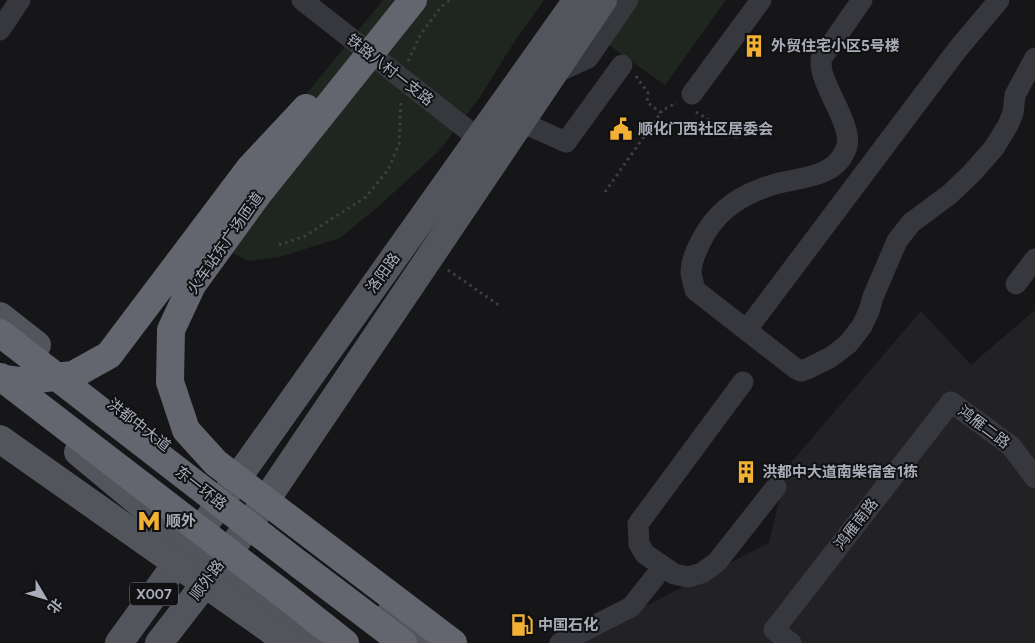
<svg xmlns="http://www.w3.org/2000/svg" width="1035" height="643" font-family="Figtree,'Noto Sans SC',sans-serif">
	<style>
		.built { fill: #222225 }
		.green { fill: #1e261f }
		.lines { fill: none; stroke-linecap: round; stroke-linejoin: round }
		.path { stroke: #3d3f44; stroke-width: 3; stroke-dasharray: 2.5 4; stroke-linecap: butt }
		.minor { stroke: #37383d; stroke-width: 21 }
		.major { stroke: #53555c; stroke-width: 28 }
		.highway { stroke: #63666e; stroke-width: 28 }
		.major-bridge { stroke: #53555c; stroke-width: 28 }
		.highway-bridge { stroke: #63666e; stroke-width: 28 }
		.labels { text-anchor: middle; stroke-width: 4; stroke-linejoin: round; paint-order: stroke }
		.shield { fill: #111113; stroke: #7b7e86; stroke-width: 1 }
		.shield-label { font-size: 14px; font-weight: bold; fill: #a8adb8 }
		.poi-label { font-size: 15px; font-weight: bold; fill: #a8adb8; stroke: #111113; text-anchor: start }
		.street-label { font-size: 15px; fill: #a8adb8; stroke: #111113 }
	</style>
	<rect width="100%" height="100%" fill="#161618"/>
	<!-- built -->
	<path class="built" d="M1035,310V643H573L769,543L787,467L921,311L971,365Z"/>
	<!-- green -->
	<path class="green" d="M383,0H544L511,47L480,97L439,151L379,206L340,238L280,257L249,261L207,241L193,233Z
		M637,0H726L665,85L606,43Z"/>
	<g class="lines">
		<!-- path -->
		<path class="path" d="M408,61L421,34L441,7L450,0
			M636,76L648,93L647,102L660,112L674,104L677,103
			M696,112L737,137
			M605,192L662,111
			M279,245L305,236L366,197L388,170L399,144L401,101
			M448,270L500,306"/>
		<!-- minor -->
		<path class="minor" d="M302,0L479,139
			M862,0L821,59C821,63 821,67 822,71C826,91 852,127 847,146C836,181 796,176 769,186C742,195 721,208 706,232C699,244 692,257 691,271C691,277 694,284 695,290L795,368L801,371L807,369L831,357L848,344L862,326L869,311L873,297L897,241L911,223L950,194L972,173L994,148L1008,125L1013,113L1015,95L1035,58
			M0,30L20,0
			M553,74L588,58L628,0
			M692,94L761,0
			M521,122L566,142L622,65
			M1016,284L1035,259
			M751,324L957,50L999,0
			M743,382L638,524L639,544L645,554L674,574L688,577L702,573L717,562L776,487
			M560,643L631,607L663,567
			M791,643L774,630L951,402L1011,446L1035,478"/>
		<!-- major -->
		<path class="major" d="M0,316L37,345
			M78,452L190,545L312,643
			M387,617L421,643
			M119,643L190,545L577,0
			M159,643L218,567L266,500L603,0"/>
		<!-- highway -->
		<path class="highway" d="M300,565L403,643
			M278,590L345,643"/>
		<!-- major-bridge -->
		<path class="major-bridge" d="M0,439L289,643"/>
		<!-- highway-bridge -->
		<path class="highway-bridge" d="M413,0L258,194L192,285L171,330L170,382L186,430L216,463L453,643
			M0,333L300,565
			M1,377L278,590
			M0,378L19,381L73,375L109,355L250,168L306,108"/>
	</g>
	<!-- icons -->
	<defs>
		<symbol id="building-bare" viewBox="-9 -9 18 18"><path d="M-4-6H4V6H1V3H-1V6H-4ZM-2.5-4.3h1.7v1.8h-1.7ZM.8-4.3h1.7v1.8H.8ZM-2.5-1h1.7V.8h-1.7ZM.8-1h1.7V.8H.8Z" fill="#f2b134" stroke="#111113" stroke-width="2.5" paint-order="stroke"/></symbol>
		<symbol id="civic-bare" viewBox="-9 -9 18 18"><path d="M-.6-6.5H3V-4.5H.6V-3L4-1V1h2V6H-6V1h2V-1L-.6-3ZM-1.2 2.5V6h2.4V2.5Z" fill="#f2b134" stroke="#111113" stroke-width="2.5" paint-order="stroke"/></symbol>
		<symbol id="metro-bare" viewBox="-9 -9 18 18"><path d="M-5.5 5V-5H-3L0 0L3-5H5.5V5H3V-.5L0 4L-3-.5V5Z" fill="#f2b134" stroke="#111113" stroke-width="2.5" paint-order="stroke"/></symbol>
		<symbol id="fuel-bare" viewBox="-9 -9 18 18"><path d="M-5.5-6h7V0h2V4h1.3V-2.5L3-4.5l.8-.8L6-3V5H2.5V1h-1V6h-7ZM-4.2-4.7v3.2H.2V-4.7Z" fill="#f2b134" stroke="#111113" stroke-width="2.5" paint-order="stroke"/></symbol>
	</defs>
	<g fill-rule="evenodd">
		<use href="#building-bare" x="738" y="30" width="32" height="32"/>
		<use href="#civic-bare" x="605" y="113" width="32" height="32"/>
		<use href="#building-bare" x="730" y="456" width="32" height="32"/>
		<use href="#metro-bare" x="133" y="505" width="32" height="32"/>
		<use href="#fuel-bare" x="506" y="609" width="32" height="32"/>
	</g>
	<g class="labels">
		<!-- shield labels -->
		<rect class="shield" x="130" y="582.5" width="48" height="23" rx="4"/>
		<g class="shield-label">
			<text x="154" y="599">X007</text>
		</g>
		<!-- poi labels -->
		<g class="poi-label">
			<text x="771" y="51">外贸住宅小区5号楼</text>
			<text x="638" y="134">顺化门西社区居委会</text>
			<text x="762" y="477">洪都中大道南柴宿舍1栋</text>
			<text x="166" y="526">顺外</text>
			<text x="538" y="630">中国石化</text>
		</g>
		<!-- street labels -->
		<g class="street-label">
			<text transform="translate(390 70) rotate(38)" y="5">铁路八村一支路</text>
			<text transform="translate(225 243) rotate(-55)" y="5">火车站东广场匝道</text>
			<text transform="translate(383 273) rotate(-54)" y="5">洛阳路</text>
			<text transform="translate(139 425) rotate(38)" y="5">洪都中大道</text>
			<text transform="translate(984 427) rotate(37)" y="5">鸿雁二路</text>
			<text transform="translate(201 488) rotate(38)" y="5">东一环路</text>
			<text transform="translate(856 524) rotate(-52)" y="5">鸿雁南路</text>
			<text transform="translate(207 580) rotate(-53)" y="5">顺外路</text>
		</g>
	</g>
	<!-- north arrow -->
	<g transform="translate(45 598) rotate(128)" stroke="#111113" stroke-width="4" paint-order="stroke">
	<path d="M0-4L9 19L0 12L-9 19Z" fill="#a8adb8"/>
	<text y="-8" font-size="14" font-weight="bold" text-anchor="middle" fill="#a8adb8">北</text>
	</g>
</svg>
